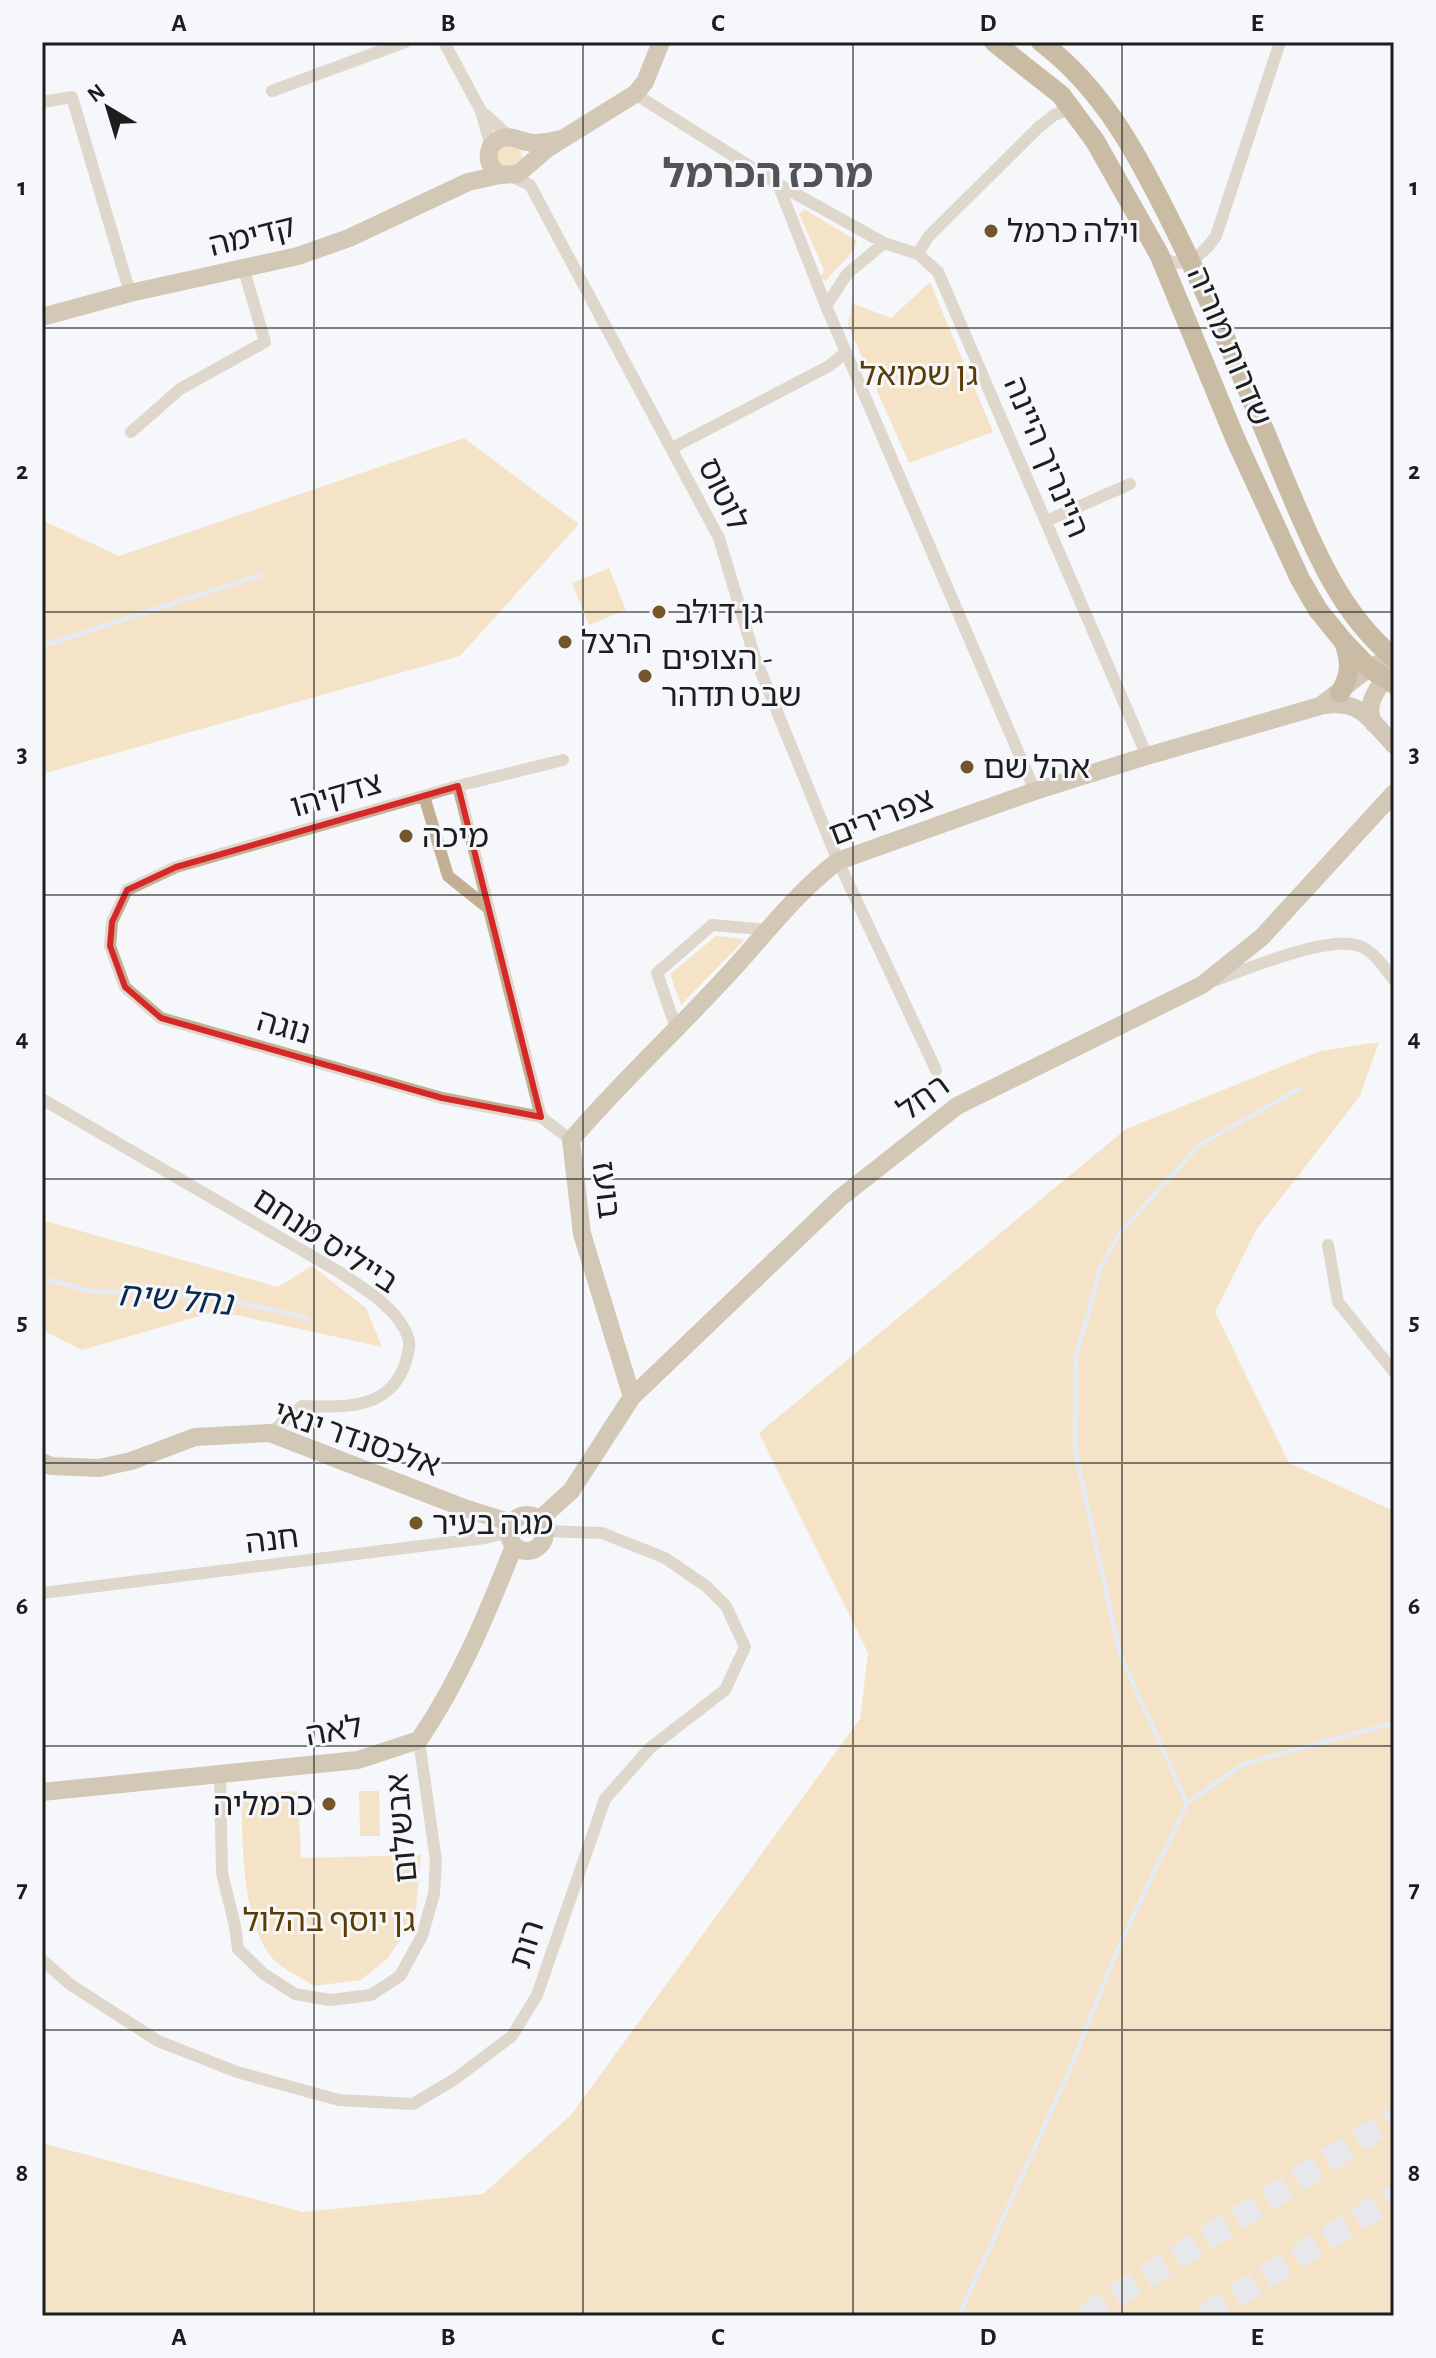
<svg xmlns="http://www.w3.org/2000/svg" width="1436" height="2358" font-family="'Alegreya Sans','Noto Sans Hebrew',sans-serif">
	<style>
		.green { fill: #f4c98c }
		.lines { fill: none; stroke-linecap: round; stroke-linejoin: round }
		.stream { stroke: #cbdef7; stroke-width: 4 }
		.highway-tunnel { stroke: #d4d6d9; stroke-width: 24; stroke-dasharray: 24 12; stroke-linecap: butt }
		.street { stroke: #c3af94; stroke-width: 12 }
		.secondary { stroke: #a98c63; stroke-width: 18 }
		.primary { stroke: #96723d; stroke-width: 20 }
		.marked { fill: none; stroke: #d62828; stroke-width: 6; stroke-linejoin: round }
		.grid { fill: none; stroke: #1c1d1e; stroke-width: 2; stroke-opacity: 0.55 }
		.poi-dot { fill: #74562a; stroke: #f5f7fa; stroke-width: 3 }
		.labels { text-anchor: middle; stroke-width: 6; stroke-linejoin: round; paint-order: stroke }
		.poi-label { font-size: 32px; fill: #1c1d1e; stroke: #f5f7fa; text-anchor: start }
		.street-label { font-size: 32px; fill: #1c1d1e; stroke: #f5f7fa }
		.park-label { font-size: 32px; fill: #593b04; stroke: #f5f7fa }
		.water-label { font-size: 34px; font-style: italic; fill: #09294e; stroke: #f5f7fa }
		.district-label { font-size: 40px; font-weight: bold; fill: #515355; stroke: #f5f7fa }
		.neatline { fill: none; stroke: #1c1d1e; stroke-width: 3 }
		.grid-label { font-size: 26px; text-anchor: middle; font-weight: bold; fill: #1c1d1e }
	</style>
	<rect width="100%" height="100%" fill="#f5f7fa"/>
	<!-- green -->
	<path class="green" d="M501,144L520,147L523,161L504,171L494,156Z
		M804,209L857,241C855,254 836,267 827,280L822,279L821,276L824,270L799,214Z
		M930,282L993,432L909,463L848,325L852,303L891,318Z
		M464,438L579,524L460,656L42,774V520L119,556Z
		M609,568L626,610L589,625L572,583Z
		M716,936L745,939L681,1005L670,974Z
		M1379,1042L1360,1096L1256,1230L1215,1312L1289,1463L1394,1511V2316H42V2143L303,2212L483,2194L571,2115L860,1719L868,1653L759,1433L1126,1129L1320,1051Z
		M42,1220L278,1287L312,1266L366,1308L382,1347L217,1311L82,1350L42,1330Z
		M298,1791L301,1858L421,1855L415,1919L387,1959L361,1980L314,1986C301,1977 282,1969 272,1958C241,1920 243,1843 241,1796Z
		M359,1791H379L380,1836H360Z"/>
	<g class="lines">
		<!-- stream -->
		<path class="stream" d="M42,646L260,575
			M42,1278L89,1291L219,1298L308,1318
			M1187,1803L1120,1654L1075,1450L1076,1357L1100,1269L1120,1232L1200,1145L1300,1088
			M959,2316L1070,2069L1118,1948L1187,1803L1243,1764L1394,1723"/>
		<!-- highway-tunnel -->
		<path class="highway-tunnel" d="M1085,2316L1394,2118
			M1205,2316L1394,2196"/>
		<!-- street -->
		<path class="street" d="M444,42L481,111L491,146
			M272,91L405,42
			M635,94L778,184L884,243L918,254L938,272L1147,756
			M42,102L72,97L130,293
			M481,111L509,136
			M513,177L530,185L719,538L754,655L838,861L936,1070
			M778,184L826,306L1035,791
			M918,254L928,237L1038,128L1054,115L1073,108
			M1161,256C1183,273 1203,255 1216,236L1280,42
			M826,306L847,274L884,243
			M131,432L180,389L265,342L244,270
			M672,448L829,366L846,352
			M1046,521L1130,484
			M458,786L541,1117L571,1140
			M424,796L448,876L488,908
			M1213,981C1246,970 1334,931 1364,948C1376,954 1385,969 1394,980
			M676,1028L657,973L712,925L769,930
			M42,1099L341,1273C364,1289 398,1308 408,1337C411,1344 408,1353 406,1361C391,1411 344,1407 302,1406L270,1433
			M541,1117L442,1098L161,1018L125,987L110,946L112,922L127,890L176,867L458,786L563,760
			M1328,1245L1338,1302L1394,1372
			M42,1593L485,1538L509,1532
			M220,1775L222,1873L235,1926L238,1949L264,1974L295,1994L330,2000L371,1995L400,1976L422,1936L434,1894L436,1861L419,1740
			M42,1960L71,1985L158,2041L237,2072L339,2100L413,2104L455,2079L512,2036L537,1995L605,1799L650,1748L725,1690L745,1647L726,1606L706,1586L665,1558L602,1533L545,1531"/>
		<!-- secondary -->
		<path class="secondary" d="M561,139C552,141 544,143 534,143C517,142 506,129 491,146C486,158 489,167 500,175L518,174L548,148L635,94L645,82L661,42
			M42,317L130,293L298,256L349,238L468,182L500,175
			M1325,705C1362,700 1370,720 1394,745
			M632,1397L582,1234L571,1140C619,1084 673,1034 723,980C761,940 794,894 838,861L1035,791L1147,756L1320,706L1369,668L1393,657C1390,682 1360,697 1374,724
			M42,1462L51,1466L99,1468L131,1461L195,1437L270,1433L464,1508L512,1523
			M509 1533a18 18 0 1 1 36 0a18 18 0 1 1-36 0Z
			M540,1519L571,1491L632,1397L840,1198L957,1106L1202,985L1262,937L1394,793
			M42,1792L358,1760L419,1740C460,1680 487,1614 514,1546"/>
		<!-- primary -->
		<path class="primary" d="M994,42L1061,95L1095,141L1159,254L1235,438L1300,579L1318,610L1344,642L1369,668L1394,684
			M1041,42C1104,89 1140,159 1174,228C1214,308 1248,390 1282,473C1310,539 1337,611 1394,658
			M1340,693C1351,675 1351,662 1344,642"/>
	</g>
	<!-- marked area -->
	<path d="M0 0H1436V2358H0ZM458,786L541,1117L442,1098L161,1018L125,987L110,946L112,922L127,890L176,867Z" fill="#f5f7fa" fill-opacity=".55" fill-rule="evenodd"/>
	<path class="marked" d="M458,786L541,1117L442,1098L161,1018L125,987L110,946L112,922L127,890L176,867Z"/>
	<!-- grid -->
	<path class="grid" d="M314,42V2316M583,42V2316M853,42V2316M1122,42V2316M42,328H1394M42,612H1394M42,895H1394M42,1179H1394M42,1463H1394M42,1746H1394M42,2030H1394"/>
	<!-- markers -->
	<g class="poi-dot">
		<circle cx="991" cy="231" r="8"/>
		<circle cx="659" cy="612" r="8"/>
		<circle cx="565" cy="642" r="8"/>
		<circle cx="645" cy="676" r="8"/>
		<circle cx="967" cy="767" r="8"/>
		<circle cx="406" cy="836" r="8"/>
		<circle cx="416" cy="1523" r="8"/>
		<circle cx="329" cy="1804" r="8"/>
	</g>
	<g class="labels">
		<!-- poi labels -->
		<g class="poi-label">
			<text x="1007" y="242">וילה כרמל</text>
			<text x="675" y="623">גן דולב</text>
			<text x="581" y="653">הרצל</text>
			<text x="661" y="669">הצופים -<tspan x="661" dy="37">שבט תדהר</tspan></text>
			<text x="983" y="778">אהל שם</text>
			<text x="422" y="847">מיכה</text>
			<text x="432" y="1534">מגה בעיר</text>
			<text x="313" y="1815" text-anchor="end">כרמליה</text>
		</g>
		<!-- street labels -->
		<g class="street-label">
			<text transform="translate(252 235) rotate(-14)" y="11">קדימה</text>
			<text transform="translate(1230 346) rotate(67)" y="11">שדרות מוריה</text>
			<text transform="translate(1047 457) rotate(67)" y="11">היינריך היינה</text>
			<text transform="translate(724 494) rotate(64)" y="11">לוטוס</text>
			<text transform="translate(336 794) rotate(-16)" y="11">צדקיהו</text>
			<text transform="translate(881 816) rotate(-21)" y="11">צפרירים</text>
			<text transform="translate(284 1026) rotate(16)" y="11">נוגה</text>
			<text transform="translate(923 1097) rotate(-36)" y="11">רחל</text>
			<text transform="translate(607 1190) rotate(83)" y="11">בועז</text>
			<text transform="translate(326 1240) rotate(33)" y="11">בייליס מנחם</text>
			<text transform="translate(357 1438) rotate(19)" y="11">אלכסנדר ינאי</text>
			<text transform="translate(272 1539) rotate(-7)" y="11">חנה</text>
			<text transform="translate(334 1730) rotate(-10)" y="11">לאה</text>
			<text transform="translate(401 1828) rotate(-95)" y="11">אבשלום</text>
			<text transform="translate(526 1944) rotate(-72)" y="11">רות</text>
		</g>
		<!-- park labels -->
		<g class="park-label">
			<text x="919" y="385">גן שמואל</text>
			<text x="329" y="1931">גן יוסף בהלול</text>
		</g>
		<!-- water labels -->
		<g class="water-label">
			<text transform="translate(175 1298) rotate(5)" y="12">נחל שיח</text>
		</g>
		<!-- district labels -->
		<g class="district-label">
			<text x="768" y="187">מרכז הכרמל</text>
		</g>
	</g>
	<!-- border -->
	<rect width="1436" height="2358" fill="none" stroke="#f5f7fa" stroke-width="88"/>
	<!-- north arrow -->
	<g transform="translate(108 108) rotate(322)" stroke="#f5f7fa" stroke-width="6" paint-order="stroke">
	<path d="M0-6L14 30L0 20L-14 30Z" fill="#1c1d1e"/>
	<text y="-12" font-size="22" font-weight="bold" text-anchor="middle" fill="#1c1d1e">N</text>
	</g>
	<rect x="44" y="44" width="1348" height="2270" class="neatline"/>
	<g class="grid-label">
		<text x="179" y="31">A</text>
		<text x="448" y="31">B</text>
		<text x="718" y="31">C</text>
		<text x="988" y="31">D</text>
		<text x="1257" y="31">E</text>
		<text x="22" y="195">1</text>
		<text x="1414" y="195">1</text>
		<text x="22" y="479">2</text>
		<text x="1414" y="479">2</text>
		<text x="22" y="762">3</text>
		<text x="1414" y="762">3</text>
		<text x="22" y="1046">4</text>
		<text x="1414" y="1046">4</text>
		<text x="22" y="1330">5</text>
		<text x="1414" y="1330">5</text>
		<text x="22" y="1614">6</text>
		<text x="1414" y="1614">6</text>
		<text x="22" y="1897">7</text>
		<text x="1414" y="1897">7</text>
		<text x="22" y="2181">8</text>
		<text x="1414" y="2181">8</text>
		<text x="179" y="2345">A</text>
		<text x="448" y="2345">B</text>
		<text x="718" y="2345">C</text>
		<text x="988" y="2345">D</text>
		<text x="1257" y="2345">E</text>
	</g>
</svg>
